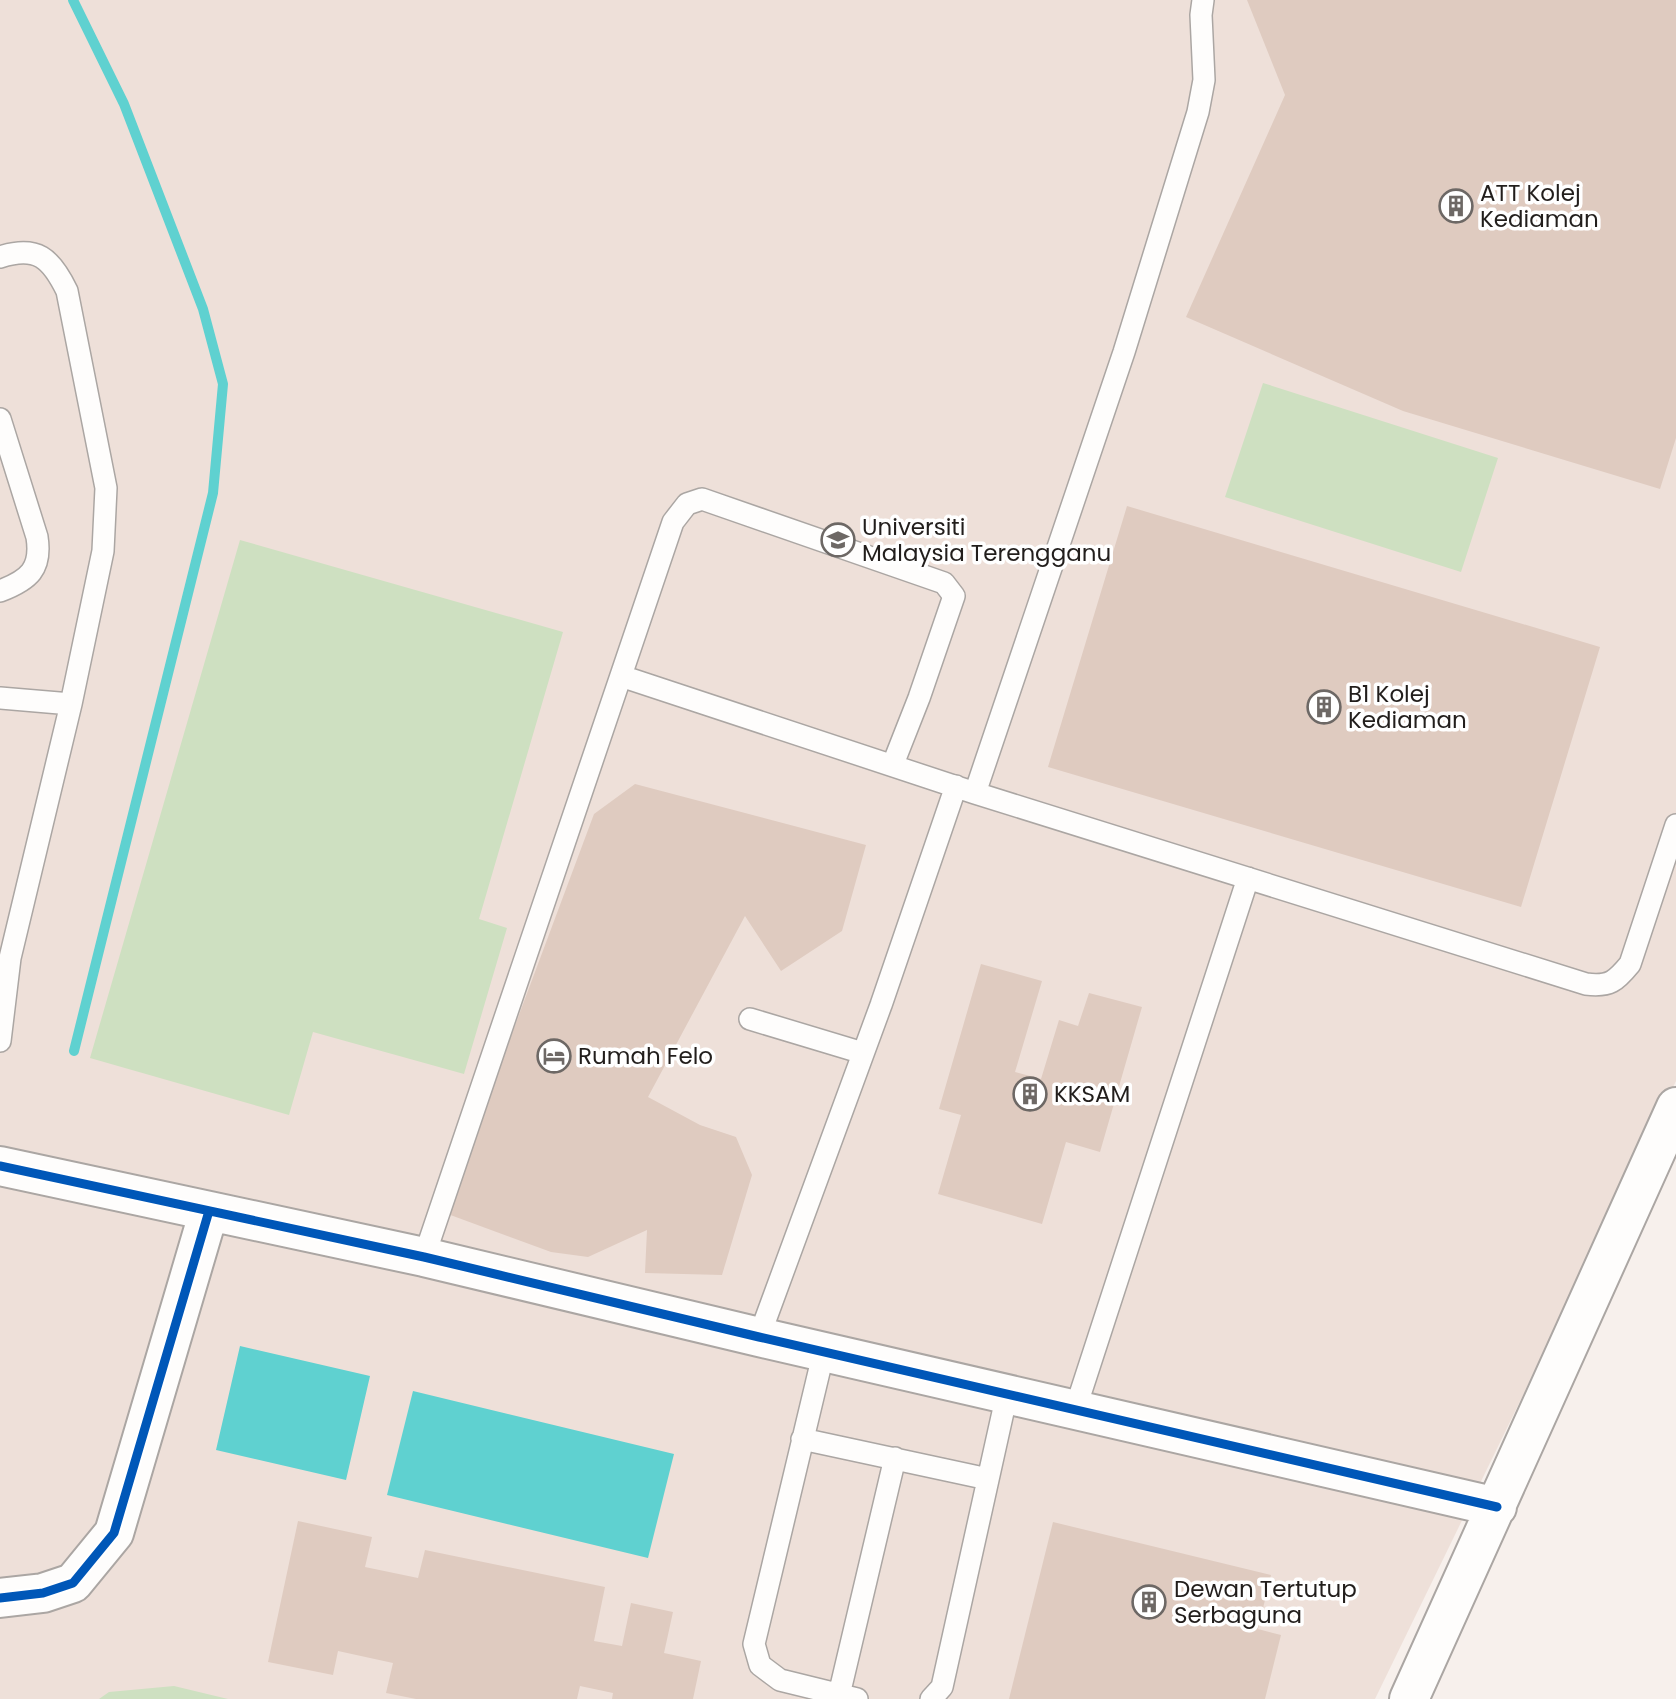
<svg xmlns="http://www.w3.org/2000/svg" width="1676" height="1699" font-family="Poppins,sans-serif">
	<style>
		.built { fill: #eee0d9 }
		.green { fill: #cee0c1 }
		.water { fill: #5fd1d0 }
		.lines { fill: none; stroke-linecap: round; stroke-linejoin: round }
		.stream { stroke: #5fd1d0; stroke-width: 10 }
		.building { fill: #dfcbc0 }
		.service-casing { stroke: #aba6a3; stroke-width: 24 }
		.minor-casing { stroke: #aba6a3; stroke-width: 42 }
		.service { stroke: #fefdfc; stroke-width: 21 }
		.minor { stroke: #fefdfc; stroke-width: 38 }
		.cycleway-casing { stroke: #fff; stroke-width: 13 }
		.cycleway { stroke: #0057b8; stroke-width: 9 }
		.labels { text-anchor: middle; stroke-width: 7; stroke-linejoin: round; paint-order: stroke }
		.poi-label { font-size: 23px; fill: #221e1c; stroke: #fff; text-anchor: start }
	</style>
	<rect width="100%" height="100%" fill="#f7f0ec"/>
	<!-- built -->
	<path class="built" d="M0,0H1676V1081L1375,1699H0Z"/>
	<!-- green -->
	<path class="green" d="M1263,383L1498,458L1461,572L1225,497Z
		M240,540L563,632L479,919L507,928L464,1074L313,1032L289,1115L90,1058Z
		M174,1686L228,1699H99L109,1692Z"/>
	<!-- water -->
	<path class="water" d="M240,1346L370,1376L346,1480L216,1450Z
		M413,1391L674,1454L648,1558L387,1495Z"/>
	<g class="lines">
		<!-- stream -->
		<path class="stream" d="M73,0L124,104L203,309L223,384L213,493L74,1051"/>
	</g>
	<!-- building -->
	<path class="building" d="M1247,0H1676V438L1660,489L1403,411L1186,317L1285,95Z
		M1127,506L1600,647L1521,907L1048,767Z
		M635,784L866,845L842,931L781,971L745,916L648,1097L700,1125L736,1137L752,1175L722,1275L645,1273L647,1230L588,1257L551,1252L445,1213L594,814Z
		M981,964L1042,981L1015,1072L1041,1079L1059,1020L1078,1026L1089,993L1142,1007L1100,1152L1066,1142L1042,1224L938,1194L961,1115L939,1109Z
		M298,1521L372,1537L365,1567L418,1578L425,1550L605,1587L594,1641L622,1646L631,1603L673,1612L664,1653L701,1661L693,1699H612L613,1693L580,1686L577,1699H416L386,1693L393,1663L338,1651L333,1675L268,1662Z
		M1053,1522L1271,1575L1258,1629L1281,1635L1265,1699H1009Z"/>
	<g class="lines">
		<defs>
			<path id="service" d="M0,257C37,245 51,258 67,291L106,488L103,551L71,704L10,958L0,1041
				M0,419L37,537C42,569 29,580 0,591
				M621,676L975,793L1586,984C1610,987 1616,981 1630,964L1676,825
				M0,698L71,704
				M975,793L1124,352L1198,112L1204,80L1201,15L1203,0
				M750,1019L863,1053
				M424,1257L673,522L687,504L702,499L944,583L954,596L919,698L893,764
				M759,1337L881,1005L956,786
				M824,1351L754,1644L760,1665L780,1680L857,1699
				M1075,1410L1248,878
				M802,1439L988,1479
				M839,1695L895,1458
				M931,1699L942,1687L1007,1394"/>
			<path id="minor" d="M0,1166L424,1257L759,1337L1497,1507
				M0,1598L43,1593L73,1583L114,1533L209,1211
				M1409,1699L1676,1107"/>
		</defs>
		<!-- service casing -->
		<use href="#service" class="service-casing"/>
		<!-- minor casing -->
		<use href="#minor" class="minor-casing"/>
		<!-- service -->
		<use href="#service" class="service"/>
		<!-- minor -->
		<use href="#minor" class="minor"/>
		<defs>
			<path id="cycleway" d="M0,1166L424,1257L759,1337L1497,1507
				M0,1598L43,1593L73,1583L114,1533L209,1211"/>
		</defs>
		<!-- cycleway casing -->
		<use href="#cycleway" class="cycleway-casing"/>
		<!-- cycleway -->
		<use href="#cycleway" class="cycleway"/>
	</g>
	<!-- icons -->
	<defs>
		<symbol id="building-ring" viewBox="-11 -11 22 22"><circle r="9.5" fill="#fff" stroke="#6d6865" stroke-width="1.5"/><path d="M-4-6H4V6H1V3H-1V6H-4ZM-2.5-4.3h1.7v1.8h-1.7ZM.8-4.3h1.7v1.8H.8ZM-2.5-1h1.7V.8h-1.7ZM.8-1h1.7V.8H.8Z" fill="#6d6865"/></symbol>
		<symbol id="university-ring" viewBox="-11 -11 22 22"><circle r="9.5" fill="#fff" stroke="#6d6865" stroke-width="1.5"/><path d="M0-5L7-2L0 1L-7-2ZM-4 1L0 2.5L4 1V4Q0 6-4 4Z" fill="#6d6865"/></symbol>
		<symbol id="hotel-ring" viewBox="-11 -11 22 22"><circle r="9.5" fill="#fff" stroke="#6d6865" stroke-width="1.5"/><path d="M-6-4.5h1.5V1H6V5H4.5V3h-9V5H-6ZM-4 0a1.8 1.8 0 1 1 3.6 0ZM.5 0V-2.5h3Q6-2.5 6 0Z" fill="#6d6865"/></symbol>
	</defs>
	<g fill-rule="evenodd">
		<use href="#building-ring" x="1437" y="187" width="38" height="38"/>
		<use href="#university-ring" x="819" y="521" width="38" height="38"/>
		<use href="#building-ring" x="1305" y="688" width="38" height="38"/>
		<use href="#hotel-ring" x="535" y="1037" width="38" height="38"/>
		<use href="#building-ring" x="1011" y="1075" width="38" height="38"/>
		<use href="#building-ring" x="1130" y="1583" width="38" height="38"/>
	</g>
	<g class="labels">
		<!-- poi labels -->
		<g class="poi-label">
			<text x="1480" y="201">ATT Kolej<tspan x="1480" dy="26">Kediaman</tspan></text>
			<text x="862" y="535">Universiti<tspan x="862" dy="26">Malaysia Terengganu</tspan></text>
			<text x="1348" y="702">B1 Kolej<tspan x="1348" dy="26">Kediaman</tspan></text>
			<text x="578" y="1064">Rumah Felo</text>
			<text x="1054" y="1102">KKSAM</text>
			<text x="1174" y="1597">Dewan Tertutup<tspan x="1174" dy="26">Serbaguna</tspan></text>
		</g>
	</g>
</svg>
